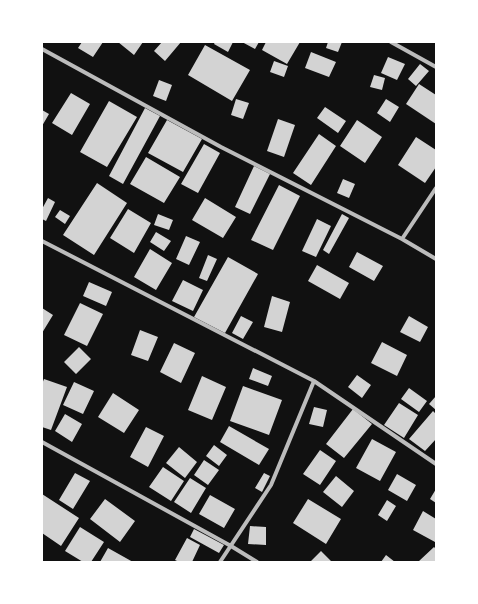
<svg xmlns="http://www.w3.org/2000/svg" width="478" height="604" font-family="'Fira Sans',sans-serif">
	<style>
		.building { fill: #d3d3d3 }
		.lines { fill: none; stroke-linecap: round; stroke-linejoin: round }
		.minor { stroke: #bcbcbc; stroke-width: 4 }
	</style>
	<rect width="100%" height="100%" fill="#111"/>
	<!-- building -->
	<path class="building" d="M82,42H103L93,57L78,48Z
		M118,42H143L134,55Z
		M162,42H181L165,61L154,51Z
		M215,42H233L228,52L214,44Z
		M242,42H259L255,49Z
		M266,42H300L287,64L262,50Z
		M328,42H342L338,52L326,48Z
		M205,45L250,70L232,101L188,75Z
		M311,52L336,62L329,77L305,68Z
		M388,57L405,64L397,80L381,73Z
		M274,61L288,66L284,77L270,72Z
		M420,64L429,71L416,86L408,79Z
		M374,75L385,78L382,90L370,87Z
		M159,80L172,85L166,101L153,96Z
		M419,84L436,95V124L406,104Z
		M71,93L90,104L72,135L52,123Z
		M236,99L249,103L243,119L231,115Z
		M386,99L399,107L390,122L377,113Z
		M109,101L137,117L107,167L80,152Z
		M325,107L346,121L338,133L317,118Z
		M145,108L160,116L123,184L109,176Z
		M42,110L49,114L42,126Z
		M278,119L295,125L284,157L267,151Z
		M167,120L202,139L183,172L148,153Z
		M357,120L382,137L365,163L340,146Z
		M319,134L336,146L311,185L293,173Z
		M416,137L436,150V167L425,183L398,165Z
		M204,144L220,153L198,193L181,184Z
		M146,157L180,177L164,203L130,184Z
		M254,166L270,174L250,214L235,207Z
		M343,179L355,184L349,198L337,193Z
		M97,183L127,203L94,255L63,235Z
		M279,185L300,196L273,250L251,240Z
		M48,198L55,202L46,221L42,219V209Z
		M205,198L236,217L223,238L192,220Z
		M128,209L151,223L134,253L110,238Z
		M60,210L70,216L65,224L55,217Z
		M158,214L173,220L169,230L154,225Z
		M342,214L349,218L329,254L323,250Z
		M317,219L331,226L316,257L302,251Z
		M156,232L171,241L164,251L150,242Z
		M186,236L200,242L189,265L176,259Z
		M150,249L172,263L156,290L134,277Z
		M357,252L383,266L374,281L349,267Z
		M208,255L217,259L207,281L199,278Z
		M228,257L258,274L225,333L194,317Z
		M317,265L349,283L340,299L308,281Z
		M183,280L203,290L193,311L172,301Z
		M89,282L112,292L106,306L83,296Z
		M272,296L290,302L282,332L264,327Z
		M80,303L103,314L87,346L64,335Z
		M42,308L53,315L42,333Z
		M241,316L253,322L243,339L232,333Z
		M409,316L428,327L420,342L400,332Z
		M140,330L158,337L148,361L131,355Z
		M382,342L407,355L397,376L371,363Z
		M174,343L195,353L181,383L160,372Z
		M79,347L91,359L76,374L64,362Z
		M253,368L272,376L268,386L249,379Z
		M357,375L371,385L362,398L348,387Z
		M202,376L226,387L212,420L188,410Z
		M44,379L67,387L51,430L42,427V384Z
		M74,382L94,391L83,414L63,405Z
		M243,386L282,400L269,435L230,421Z
		M409,388L427,401L419,412L401,399Z
		M113,393L139,410L124,433L98,417Z
		M436,396V410L429,404Z
		M399,403L418,415L404,438L384,425Z
		M314,407L327,410L323,427L309,424Z
		M353,409L372,424L344,458L326,444Z
		M433,411L436,414V439L425,451L409,439Z
		M65,414L82,424L72,442L55,431Z
		M229,426L269,449L259,465L220,442Z
		M146,427L164,436L148,467L130,457Z
		M372,439L396,452L380,481L356,468Z
		M214,445L227,455L219,466L206,456Z
		M179,447L197,462L185,478L166,463Z
		M320,450L336,461L320,485L303,474Z
		M204,460L219,470L208,485L194,475Z
		M163,467L184,481L171,501L149,487Z
		M75,473L90,481L73,509L59,500Z
		M264,473L270,476L262,492L255,488Z
		M397,474L416,485L407,501L388,490Z
		M336,476L354,491L342,507L323,492Z
		M190,478L206,488L191,513L174,502Z
		M436,489V503L430,499Z
		M42,494L79,518L61,546L42,533Z
		M210,495L235,509L224,528L199,514Z
		M105,499L135,521L120,542L90,519Z
		M308,499L341,519L326,544L293,523Z
		M387,500L396,506L387,521L378,515Z
		M423,511L436,519L435,542L413,530Z
		M250,526L266,527V545L248,544Z
		M80,527L104,542L91,562H83L65,551Z
		M194,529L224,545L219,553L190,537Z
		M187,538L200,545L192,562H179L175,560Z
		M434,547L436,549V562H420L419,561Z
		M108,548L133,562H100Z
		M321,551L332,562H310Z
		M386,555L395,562H381Z"/>
	<g class="lines">
		<!-- minor -->
		<path class="minor" d="M391,42L436,67
			M42,49L221,147L402,239L436,259
			M402,239L436,188
			M42,241L314,381L436,464
			M42,442L231,546L257,562
			M220,562L271,485L314,381"/>
	</g>
	<!-- border -->
	<rect width="478" height="604" fill="none" stroke="#ffffff" stroke-width="86"/>
</svg>
